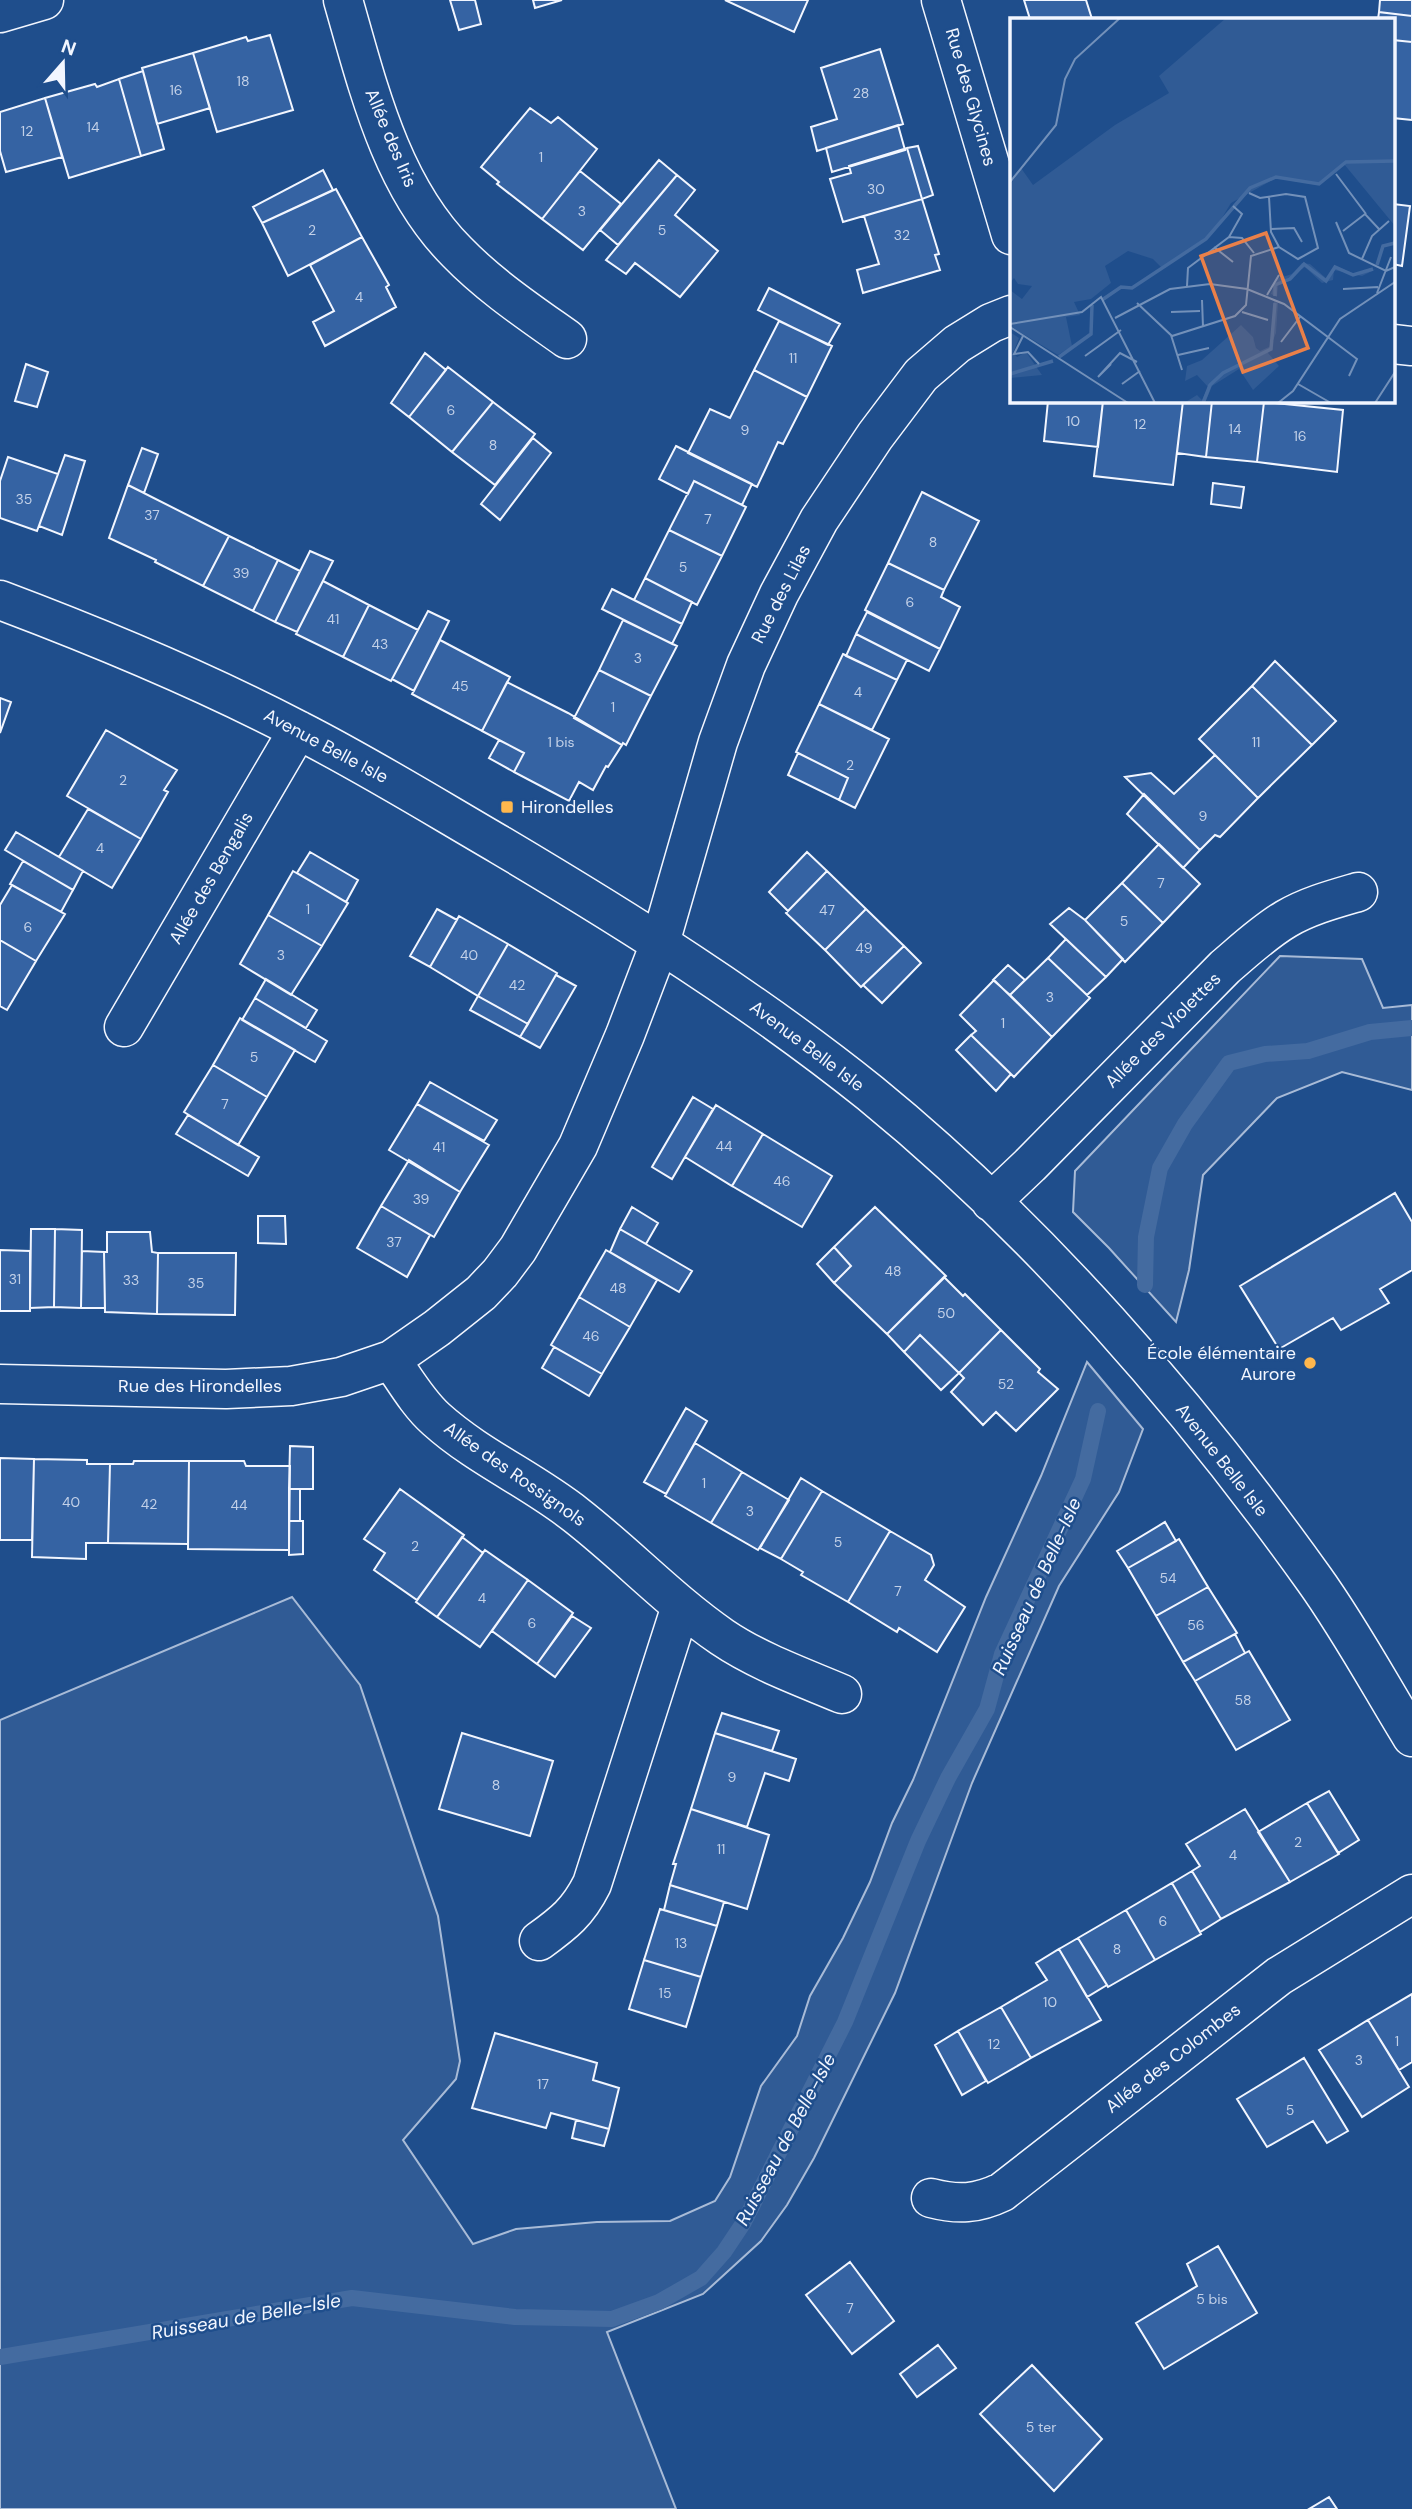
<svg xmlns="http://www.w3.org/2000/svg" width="1412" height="2509" font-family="'DM Sans',sans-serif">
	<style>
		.built { fill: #305b95; stroke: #a8bbd7; stroke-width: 2 }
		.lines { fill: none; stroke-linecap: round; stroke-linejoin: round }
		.stream { stroke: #446ba0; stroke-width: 16 }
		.building { fill: #3563a3; stroke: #f2f6ff; stroke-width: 2 }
		.street-casing { stroke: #f2f6ff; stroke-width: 41 }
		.street { stroke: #1f4e8c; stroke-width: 38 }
		.poi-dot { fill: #ffb74d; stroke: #1f4e8c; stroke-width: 2.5 }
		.labels { text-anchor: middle; stroke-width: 5; stroke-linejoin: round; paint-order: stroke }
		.number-label { font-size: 14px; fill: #c3d1e8 }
		.street-label { font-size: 18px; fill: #f2f6ff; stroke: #1f4e8c }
		.poi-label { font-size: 18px; fill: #f2f6ff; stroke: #1f4e8c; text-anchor: start }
		.water-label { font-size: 19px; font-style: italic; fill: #f2f6ff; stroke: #1f4e8c }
		.inset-river { fill: none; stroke: #446ba0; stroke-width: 3.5 }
		.inset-road { fill: none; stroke: #7391ba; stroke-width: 2 }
		.view { fill: #ea8049; fill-opacity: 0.15; stroke: #ea8049; stroke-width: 3.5 }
		.inset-edge { fill: none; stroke: #f2f6ff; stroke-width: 3.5 }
	</style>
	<rect width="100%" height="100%" fill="#1f4e8c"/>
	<!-- built -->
	<path class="built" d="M1280,956L1362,959L1383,1008L1412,1005V1090L1342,1072L1277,1098L1203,1175L1189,1270L1176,1322L1109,1248L1073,1212L1075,1171Z
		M1087,1362L1143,1429L1119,1492L1059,1586L972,1783L895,1993L814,2158L787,2205L761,2241L703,2294L607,2332L676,2509H0V1720L292,1597L360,1685L438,1916L460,2061L456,2079L403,2140L473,2244L516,2229L597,2222L670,2221L715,2201L730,2177L761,2086L797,2036L810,1996L843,1938L870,1882L892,1823L913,1780L986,1597L1041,1476Z"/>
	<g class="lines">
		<!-- stream -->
		<path class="stream" d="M1145,1285L1146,1237L1160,1168L1185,1124L1229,1063L1265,1054L1308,1051L1370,1032L1412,1028
			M0,2357L352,2298L515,2317L612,2319L659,2302L701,2278L724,2252L744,2222L845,2022L918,1841L948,1778L987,1709L1002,1654L1083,1479L1098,1411"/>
	</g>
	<!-- building -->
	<path class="building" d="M450,0H475L481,24L459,30Z
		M533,0H562L535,8Z
		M725,0H808L794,32Z
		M1024,0H1086L1092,19H1030Z
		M1380,0H1412V16L1379,12Z
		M1379,12L1412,16V42L1393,40V19H1378Z
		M270,35L293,110L217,132L193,53L246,37L248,41Z
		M1393,40L1412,42V120L1393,118Z
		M880,49L903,124L817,151L811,127L837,119L821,68Z
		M193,53L210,108L157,124L142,68Z
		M143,71L164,149L141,156L119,79Z
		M119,79L141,156L69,178L45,98L95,84L97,87Z
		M45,98L62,157L6,172L0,151V112Z
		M530,108L551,123L558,117L597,149L542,219L497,184L499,182L481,167Z
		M898,125L905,150L832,172L826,148Z
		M918,146L933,195L922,199L907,148Z
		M907,148L922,199L843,222L830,179L851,173L849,166Z
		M659,160L677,175L618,245L600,230Z
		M323,170L333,190L262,223L253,207Z
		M580,171L621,204L583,250L542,219Z
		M677,175L695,190L675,215L718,251L680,297L635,263L626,274L606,260Z
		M336,189L362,237L288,276L262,223Z
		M922,199L939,254L935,255L940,270L863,293L857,270L879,264L864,216Z
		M1393,204L1410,206L1402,266L1393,264Z
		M362,237L389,285L386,287L396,307L325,346L313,322L334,311L310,265Z
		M769,288L840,324L828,345L758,310Z
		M779,321L832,346L807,397L754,370Z
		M425,353L446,370L409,417L391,403Z
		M26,364L48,372L37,407L15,401Z
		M448,367L493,402L452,452L409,417Z
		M754,370L807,397L783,444L778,442L757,487L688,453L710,409L730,418Z
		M1048,401H1103L1098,447L1044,441Z
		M1103,401H1183L1173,485L1094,476Z
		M1183,401H1212L1206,457L1177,453Z
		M1212,401L1264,402L1257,462L1206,457Z
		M493,402L535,434L495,485L452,452Z
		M1264,402L1343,410L1337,472L1257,462Z
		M533,438L551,453L500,520L481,504Z
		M676,446L752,484L742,505L694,481L688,494L659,479Z
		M142,448L158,454L144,493L128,485Z
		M65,455L85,461L62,535L39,526Z
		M8,457L58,474L37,531L0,518V481Z
		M694,481L746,507L722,556L669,530Z
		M1213,483L1244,487L1241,508L1211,504Z
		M128,485L229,536L203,586L155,562L156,560L109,538Z
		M922,492L979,521L944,590L888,563Z
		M669,530L722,556L697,605L645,578Z
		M229,536L278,560L253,611L203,586Z
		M310,551L333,561L297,632L275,622Z
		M278,560L300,571L275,622L253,611Z
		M888,563L944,590L941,597L960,607L940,649L865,610Z
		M645,578L692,602L682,624L634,600Z
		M323,581L369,605L343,657L296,634Z
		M612,589L682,624L672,644L602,609Z
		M369,605L418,630L391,681L343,657Z
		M428,611L449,621L414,691L392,679Z
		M867,612L940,649L929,671L856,634Z
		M623,620L677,646L651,696L599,670Z
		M856,634L907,660L897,680L846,656Z
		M440,640L510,677L482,731L412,694Z
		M843,654L897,680L872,730L819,704Z
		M1275,661L1336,721L1312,745L1252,686Z
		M599,670L651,696L626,745L623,743L622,745L574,718Z
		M507,682L568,713L622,745L608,767L606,766L593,790L579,782L569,801L514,772L524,753L482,731Z
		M1252,686L1312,745L1258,798L1199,739Z
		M0,698L11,702L0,733Z
		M819,704L889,739L855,808L839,800L848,778L796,752Z
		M106,730L177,770L164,790L168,792L141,839L67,796Z
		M499,740L524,753L514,772L489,758Z
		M798,753L848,778L839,800L788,775Z
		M1215,755L1258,798L1220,837L1215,835L1200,850L1125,777L1151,773L1174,794Z
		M1144,794L1200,850L1183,868L1127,814Z
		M88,809L141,839L112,888L59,857Z
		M16,832L83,871L73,890L5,850Z
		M1159,844L1200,884L1163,923L1122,883Z
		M310,852L358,880L346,902L297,873Z
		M807,852L827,871L788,911L769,892Z
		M23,861L73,890L61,912L10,884Z
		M293,871L348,903L322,946L268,915Z
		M827,871L866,909L825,950L786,913Z
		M1122,883L1163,923L1125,962L1085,920Z
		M12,885L65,914L36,961L0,940V905Z
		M1069,908L1085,920L1123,959L1106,977L1050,924Z
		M437,909L457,920L430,967L410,956Z
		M866,909L904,946L861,987L825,950Z
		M268,915L322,946L291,995L240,964Z
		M459,916L508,944L478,996L430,967Z
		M1066,939L1106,977L1087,995L1048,958Z
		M0,940L36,961L7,1010L0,1006Z
		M508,944L557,973L528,1024L478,996Z
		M904,946L921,963L882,1003L863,985Z
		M1048,958L1090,998L1052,1037L1010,995Z
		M1008,965L1025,980L1010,995L993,980Z
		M556,975L576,986L540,1048L520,1037Z
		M266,979L317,1010L306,1028L255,998Z
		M994,980L1052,1037L1014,1077L971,1035L976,1031L960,1015Z
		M478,996L528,1024L520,1037L470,1010Z
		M255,998L327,1041L315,1062L242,1020Z
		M240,1018L295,1050L267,1097L213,1065Z
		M971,1035L1011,1074L996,1091L956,1050Z
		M213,1065L267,1097L238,1145L184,1112Z
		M430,1082L497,1120L484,1141L417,1104Z
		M693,1097L713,1109L672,1179L652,1167Z
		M417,1104L489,1145L460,1192L389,1150Z
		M716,1105L763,1134L732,1186L685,1157Z
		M188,1115L259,1157L248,1176L176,1134Z
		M763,1134L832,1176L802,1227L732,1186Z
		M409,1160L460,1192L434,1237L381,1206Z
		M1395,1193L1412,1222V1270L1380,1289L1389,1303L1341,1330L1333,1318L1279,1349L1240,1286Z
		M381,1206L430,1235L407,1277L357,1248Z
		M632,1207L658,1223L646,1244L620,1229Z
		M875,1207L946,1276L887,1334L834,1283L851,1266L834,1247Z
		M258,1216H285L286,1244L258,1243Z
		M31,1229H55L54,1307L30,1308Z
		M55,1229L82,1230L81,1308L54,1307Z
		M620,1229L692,1271L679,1292L610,1252Z
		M107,1232H150L152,1252L158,1253L157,1314L105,1312L104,1252H107Z
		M834,1247L851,1266L834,1283L817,1264Z
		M0,1250L30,1251V1311H0Z
		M606,1250L657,1280L630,1327L579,1297Z
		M82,1251L104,1252L105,1308H81Z
		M158,1253H236L235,1315L157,1314Z
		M944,1277L963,1296L965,1294L1001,1330L959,1373L920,1335L904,1352L887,1334Z
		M579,1297L630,1327L602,1374L551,1345Z
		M1001,1330L1040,1369L1038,1372L1058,1389L1016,1431L996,1412L983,1425L951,1392L964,1378L959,1373Z
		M920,1335L959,1373L941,1390L904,1352Z
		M554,1347L602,1374L589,1396L542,1368Z
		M686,1408L707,1421L666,1494L644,1482Z
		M695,1443L742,1472L711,1523L665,1496Z
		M290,1446L313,1447V1489H289Z
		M0,1458L34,1459L32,1540H0Z
		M34,1459L87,1460V1464H110L108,1543H86V1559L32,1557Z
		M134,1461H189L188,1544L108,1543L110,1464H133Z
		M189,1461H244L246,1466H290L289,1550L188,1549Z
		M742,1472L789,1500L758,1550L711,1523Z
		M801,1478L822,1491L781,1559L760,1548Z
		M289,1489H300V1521H289Z
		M400,1489L464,1535L417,1600L374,1570L385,1553L364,1539Z
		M822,1491L890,1531L848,1602L801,1575L803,1572L781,1559Z
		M289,1521H303V1554L289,1555Z
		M1165,1522L1176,1541L1128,1568L1117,1551Z
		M890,1531L931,1555L934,1565L925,1580L965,1607L937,1652L899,1628L897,1632L848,1602Z
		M462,1537L483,1553L437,1617L416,1602Z
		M1179,1539L1208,1587L1156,1616L1128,1568Z
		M485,1550L528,1580L480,1647L437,1617Z
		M528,1580L573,1613L537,1664L492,1631Z
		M1208,1587L1237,1633L1183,1662L1156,1616Z
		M572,1616L591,1628L555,1677L537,1664Z
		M1235,1634L1245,1653L1195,1681L1183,1662Z
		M1249,1651L1290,1720L1236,1750L1195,1681Z
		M722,1713L779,1731L772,1751L715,1733Z
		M462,1733L553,1761L530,1836L439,1809Z
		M715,1733L796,1759L789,1781L765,1773L747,1827L691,1809Z
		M1329,1791L1359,1840L1338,1853L1307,1803Z
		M1307,1803L1339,1854L1290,1882L1258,1832Z
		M691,1809L769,1835L747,1909L670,1885L676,1864H673Z
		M1245,1809L1290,1882L1221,1919L1192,1871L1200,1866L1186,1844Z
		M1192,1871L1221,1919L1200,1932L1172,1883Z
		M1172,1883L1201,1934L1155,1960L1126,1910Z
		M670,1885L724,1902L717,1926L664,1910Z
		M660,1909L717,1926L701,1977L644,1960Z
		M1126,1910L1155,1960L1108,1987L1078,1938Z
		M1078,1938L1107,1985L1087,1997L1059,1949Z
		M1059,1949L1101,2020L1031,2058L1001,2007L1047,1980L1036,1963Z
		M644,1960L701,1977L686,2027L629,2009Z
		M1412,1994V2062L1399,2070L1368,2020Z
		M1001,2007L1031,2058L988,2083L958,2031Z
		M1368,2020L1409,2087L1362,2117L1319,2050Z
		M958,2031L986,2081L962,2095L935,2045Z
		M495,2033L597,2063L593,2080L619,2088L609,2129L551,2113L546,2128L472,2108Z
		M1304,2058L1348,2131L1327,2143L1313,2121L1267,2147L1237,2099Z
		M576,2120L609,2129L604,2146L572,2138Z
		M1218,2246L1257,2313L1164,2369L1136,2323L1197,2286L1187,2264Z
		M850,2262L894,2321L852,2354L806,2295Z
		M938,2345L956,2368L917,2397L900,2374Z
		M1032,2365L1102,2439L1054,2491L980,2414Z
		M1329,2497L1337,2509H1309Z"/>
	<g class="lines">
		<defs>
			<path id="street" d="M343,0C368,87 391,186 457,252C490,286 529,312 567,339
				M941,0L1011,235
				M0,13L44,0
				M1393,344L1412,346
				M0,600C101,638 202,680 298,730C367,765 433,806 500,845C628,921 754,1000 870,1093C1038,1230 1189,1404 1314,1579C1350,1629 1380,1685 1412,1737
				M124,1027L298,730
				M991,1202L1030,1165L1225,967C1245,950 1264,932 1286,919C1308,906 1334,899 1358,892
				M391,1360C405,1380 418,1403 436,1419C478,1457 532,1480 576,1515C626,1554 670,1601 722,1637C759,1662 802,1677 842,1694
				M0,1384L226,1389L291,1386L341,1377L391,1360L437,1328L481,1293L500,1273L518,1249L578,1146L625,1035L660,943L718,742L746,665L779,594L819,520L875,436L921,375L957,344L991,323L1011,315
				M539,1941C564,1923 578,1912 592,1884L681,1606
				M931,2198C958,2205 977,2204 1002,2192L1279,1976L1412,1894"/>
		</defs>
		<!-- street casing -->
		<use href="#street" class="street-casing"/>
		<!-- street -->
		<use href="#street" class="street"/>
	</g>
	<!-- markers -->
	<g class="poi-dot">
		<rect x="500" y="800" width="14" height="14" rx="3.5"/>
		<circle cx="1310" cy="1363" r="7"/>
	</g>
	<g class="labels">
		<!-- number labels -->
		<g class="number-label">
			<text x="243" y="86">18</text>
			<text x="176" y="95">16</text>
			<text x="861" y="98">28</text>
			<text x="93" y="132">14</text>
			<text x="27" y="136">12</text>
			<text x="541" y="162">1</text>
			<text x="876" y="194">30</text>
			<text x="582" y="216">3</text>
			<text x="312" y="235">2</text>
			<text x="662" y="235">5</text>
			<text x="902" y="240">32</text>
			<text x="359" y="302">4</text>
			<text x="793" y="363">11</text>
			<text x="451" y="415">6</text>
			<text x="1073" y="426">10</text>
			<text x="1140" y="429">12</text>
			<text x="1235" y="434">14</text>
			<text x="745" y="435">9</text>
			<text x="1300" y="441">16</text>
			<text x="493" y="450">8</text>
			<text x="24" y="504">35</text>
			<text x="152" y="520">37</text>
			<text x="708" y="524">7</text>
			<text x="933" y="547">8</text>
			<text x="683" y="572">5</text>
			<text x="241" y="578">39</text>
			<text x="910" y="607">6</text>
			<text x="333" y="624">41</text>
			<text x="380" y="649">43</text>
			<text x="638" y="663">3</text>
			<text x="460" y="691">45</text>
			<text x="858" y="697">4</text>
			<text x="613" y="712">1</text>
			<text x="561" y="747">1 bis</text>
			<text x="1256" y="747">11</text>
			<text x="850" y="770">2</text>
			<text x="123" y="785">2</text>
			<text x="1203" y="821">9</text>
			<text x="100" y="853">4</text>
			<text x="1161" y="888">7</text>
			<text x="308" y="914">1</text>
			<text x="827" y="915">47</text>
			<text x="1124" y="926">5</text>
			<text x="28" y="932">6</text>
			<text x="864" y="953">49</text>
			<text x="281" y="960">3</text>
			<text x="469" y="960">40</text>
			<text x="517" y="990">42</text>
			<text x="1050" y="1002">3</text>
			<text x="1003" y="1028">1</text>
			<text x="254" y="1062">5</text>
			<text x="225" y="1109">7</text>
			<text x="724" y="1151">44</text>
			<text x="439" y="1152">41</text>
			<text x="782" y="1186">46</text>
			<text x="421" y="1204">39</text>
			<text x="394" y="1247">37</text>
			<text x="893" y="1276">48</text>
			<text x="15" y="1284">31</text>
			<text x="131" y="1285">33</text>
			<text x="196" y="1288">35</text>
			<text x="618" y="1293">48</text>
			<text x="946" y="1318">50</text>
			<text x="591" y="1341">46</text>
			<text x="1006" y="1389">52</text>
			<text x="704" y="1488">1</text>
			<text x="71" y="1507">40</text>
			<text x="149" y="1509">42</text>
			<text x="239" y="1510">44</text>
			<text x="750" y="1516">3</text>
			<text x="838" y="1547">5</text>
			<text x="415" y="1551">2</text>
			<text x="1168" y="1583">54</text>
			<text x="898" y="1596">7</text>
			<text x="482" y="1603">4</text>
			<text x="532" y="1628">6</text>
			<text x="1196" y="1630">56</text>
			<text x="1243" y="1705">58</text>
			<text x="732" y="1782">9</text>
			<text x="496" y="1790">8</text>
			<text x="1298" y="1847">2</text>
			<text x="721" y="1854">11</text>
			<text x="1233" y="1860">4</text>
			<text x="1163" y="1926">6</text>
			<text x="681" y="1948">13</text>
			<text x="1117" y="1954">8</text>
			<text x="665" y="1998">15</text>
			<text x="1050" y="2007">10</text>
			<text x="1397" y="2046">1</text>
			<text x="994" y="2049">12</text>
			<text x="1359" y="2065">3</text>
			<text x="543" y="2089">17</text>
			<text x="1290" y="2115">5</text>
			<text x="1212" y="2304">5 bis</text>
			<text x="850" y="2313">7</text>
			<text x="1041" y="2432">5 ter</text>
		</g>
		<!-- street labels -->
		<g class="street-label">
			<text transform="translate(971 97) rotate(74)" y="6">Rue des Glycines</text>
			<text transform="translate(391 138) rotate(67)" y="6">Allée des Iris</text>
			<text transform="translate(781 594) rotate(-63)" y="6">Rue des Lilas</text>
			<text transform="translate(326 746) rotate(28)" y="6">Avenue Belle Isle</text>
			<text transform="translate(211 878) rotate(-60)" y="6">Allée des Bengalis</text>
			<text transform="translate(1163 1030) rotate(-45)" y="6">Allée des Violettes</text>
			<text transform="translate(807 1046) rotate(37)" y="6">Avenue Belle Isle</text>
			<text x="200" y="1392">Rue des Hirondelles</text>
			<text transform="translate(1222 1460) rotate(52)" y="6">Avenue Belle Isle</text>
			<text transform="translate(515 1474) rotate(35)" y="6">Allée des Rossignols</text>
			<text transform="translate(1173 2058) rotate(-38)" y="6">Allée des Colombes</text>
		</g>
		<!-- poi labels -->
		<g class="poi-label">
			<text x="521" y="813">Hirondelles</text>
			<text x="1296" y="1359" text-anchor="end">École élémentaire<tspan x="1296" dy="21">Aurore</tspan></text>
		</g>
		<!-- water labels -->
		<g class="water-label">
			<text transform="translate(1036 1586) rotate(-66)" y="7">Ruisseau de Belle-Isle</text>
			<text transform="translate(785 2139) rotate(-62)" y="7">Ruisseau de Belle-Isle</text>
			<text transform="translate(246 2316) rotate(-10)" y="7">Ruisseau de Belle-Isle</text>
		</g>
	</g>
	<!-- overview -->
	<g transform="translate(1010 18)">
		<rect width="385" height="385" fill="#1f4e8c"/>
		<path d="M216,0H385V208L334,146L307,167L266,160L221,185L204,213L153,251L143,241L118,233L95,248L101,265L81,281L64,284L70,297L56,299L62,328L48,337L0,308V272L12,281L22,268L8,266L4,260L0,265V167L11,150L23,167L105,107L159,75L149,58ZM292,245L300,246L317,261L325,248L346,256L366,251L352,258L324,252L323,262L312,265L295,249L268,267L267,279L261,276L266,261L282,256ZM264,283L268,285L266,315L258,335L269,348L243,372L229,351L202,368L195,385H174L187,377L192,382L198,369L187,357L175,363L177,348L192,342L231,307L243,319L246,330L250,333L261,328ZM0,314L9,320L3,335L7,339L16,334L32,357L0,360Z" fill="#305b95"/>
		<path class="inset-river" d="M367,247L373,228L385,225M265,278V267L280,261L294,246L316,263L325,249L343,257L363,251M92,282L111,269L122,270L196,221L240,170L266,159L309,166L336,144L385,143M49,339L81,316L82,287M0,356L43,343M193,385L200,367L213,355L261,331L265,285"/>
		<path class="inset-road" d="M326,156L356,196M0,164L46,107L55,61L65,41L110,0M239,175L250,180L276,176L295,179L308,230L288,241L269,229L261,214L259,179M326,204L339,235L376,253L385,249M261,211L284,210L292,224M333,213L355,196L369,211M219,219L232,196L223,188M204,229L223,244M352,241L362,218L379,203M177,268L178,250L219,219L232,220L244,235M333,271L368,269M367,275L381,239M257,277L269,257M192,282L193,309M127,285L162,318L225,298L236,287L241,238L269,229M161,294L190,293M232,294L258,302M105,300L160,271L200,266L237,271L274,286L347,341L339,358M0,306L72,294L91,279L145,385M0,309L118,385M161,317L172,352M13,318L4,336L18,334L29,346M271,324L290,299M168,337L199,330M75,338L111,312M101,346L88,359L110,335L127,344M112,366L130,353M288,366L321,385M268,385L283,373L330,301L385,264M365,385L385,354"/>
		<path class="view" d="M256,215L298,330L233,354L191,238Z"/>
		<rect width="385" height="385" class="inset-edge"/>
	</g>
	<!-- north arrow -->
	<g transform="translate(63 63) rotate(20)" stroke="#1f4e8c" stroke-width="5" paint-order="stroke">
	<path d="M0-5L12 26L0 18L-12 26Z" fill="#f2f6ff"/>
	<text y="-10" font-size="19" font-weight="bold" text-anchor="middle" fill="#f2f6ff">N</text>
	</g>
</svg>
